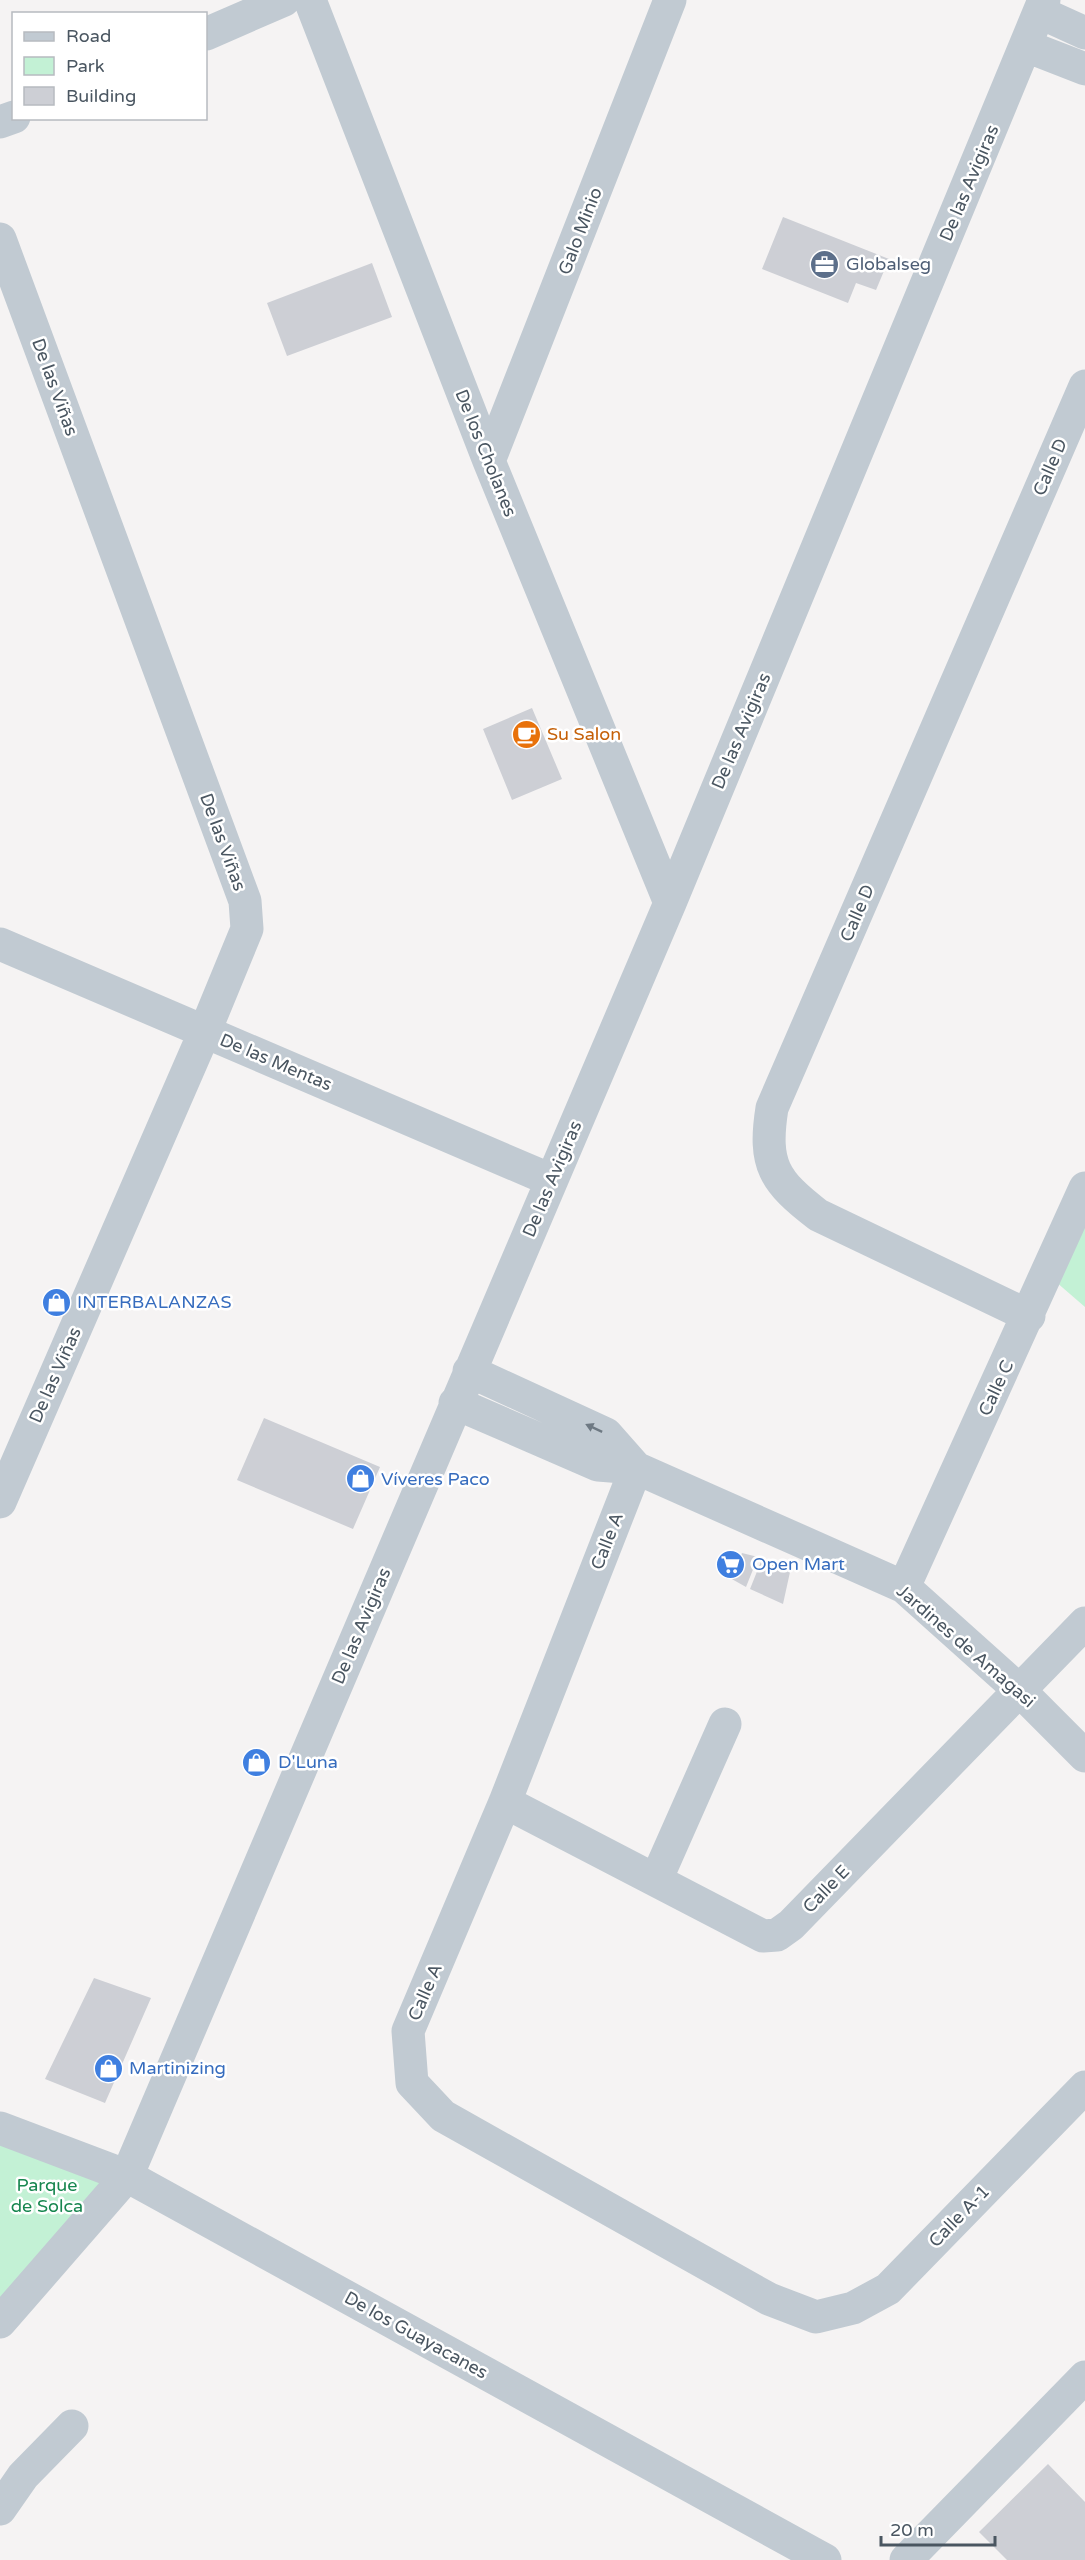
<svg xmlns="http://www.w3.org/2000/svg" width="1085" height="2560" font-family="'Varela Round',sans-serif">
	<style>
		.green { fill: #c3f1d5 }
		.building { fill: #cdcfd5 }
		.lines { fill: none; stroke-linecap: round; stroke-linejoin: round }
		.minor { stroke: #c1cad2; stroke-width: 33 }
		.oneway { fill: #6e7983 }
		.labels { text-anchor: middle; stroke-width: 5; stroke-linejoin: round; paint-order: stroke }
		.street-label { font-size: 18px; fill: #4a5661; stroke: #fff }
		.service-label { font-size: 18px; fill: #4e5e75; stroke: #fff; text-anchor: start }
		.food-label { font-size: 18px; fill: #c56008; stroke: #fff; text-anchor: start }
		.shop-label { font-size: 18px; fill: #366cbe; stroke: #fff; text-anchor: start }
		.park-label { font-size: 18px; fill: #17864f; stroke: #fff }
	</style>
	<rect width="100%" height="100%" fill="#f5f3f3"/>
	<!-- green -->
	<path class="green" d="M1085,1188V1307L1048,1275Z
		M0,2126L127,2176L0,2322Z"/>
	<!-- building -->
	<path class="building" d="M783,217L889,259L876,290L856,283L848,303L762,269Z
		M372,263L392,317L287,356L267,303Z
		M532,708L562,779L512,800L483,729Z
		M264,1418L380,1467L353,1529L237,1480Z
		M742,1553L758,1557L746,1587L730,1578Z
		M762,1559L790,1572L783,1604L750,1589Z
		M252,1749L268,1755L261,1775L245,1769Z
		M94,1978L151,1998L105,2103L45,2079Z
		M1048,2464L1085,2502V2560H1007L979,2532Z"/>
	<g class="lines">
		<!-- minor -->
		<path class="minor" d="M310,0L489,461L670,903
			M1039,12L1085,33
			M206,34L284,0
			M1026,46L1085,69
			M0,122L14,117
			M0,239L245,901L247,929L205,1031L0,1502
			M489,461L670,0
			M0,944L551,1180
			M1029,1316L818,1215C774,1181 763,1165 772,1108L1085,386
			M469,1371L606,1434L636,1468
			M455,1403L598,1465L636,1468L904,1587L1019,1690L1085,1756
			M636,1468L505,1802L408,2031L412,2083L443,2116L769,2299L816,2317L853,2308L888,2289L1085,2087
			M904,1587L1085,1188
			M505,1802L763,1936L777,1935L791,1925L1085,1623
			M656,1880L725,1724
			M0,2128L127,2176L825,2560
			M0,2322L127,2176L670,903L1044,0
			M0,2509L23,2476L72,2426
			M906,2560L1085,2377"/>
	</g>
	<!-- one-way arrows -->
	<defs><path id="oneway-solid" d="M-6-.8H1V-3.2L6.5 0L1 3.2V.8H-6Z" transform="scale(1.5)"/></defs>
	<use class="oneway" href="#oneway-solid" transform="translate(594 1428) rotate(-155)"/>
	<!-- icons -->
	<defs>
		<symbol id="office-disc" viewBox="-11 -11 22 22"><circle r="9.5" fill="#5c6f8a" stroke="#fff"/><path d="M-6-3h4V-5.5h4V-3h4V5H-6ZM-1-4.5V-3h2v-1.5ZM-6 0V1H6V0Z" fill="#fff"/></symbol>
		<symbol id="cafe-disc" viewBox="-11 -11 22 22"><circle r="9.5" fill="#e8710a" stroke="#fff"/><path d="M-5.5-4.5H6V0H3Q3 3.5 0 3.5H-2.5Q-5.5 3.5-5.5 0ZM3-3.2v2h1.7v-2ZM-6 4.5H4V6H-6Z" fill="#fff"/></symbol>
		<symbol id="shop-disc" viewBox="-11 -11 22 22"><circle r="9.5" fill="#3f7fe0" stroke="#fff"/><path d="M-5-2.5h2.3a2.7 3.5 0 0 1 5.4 0H5L5.5 6h-11ZM-1.5-2.5h3a1.5 2.3 0 0 0-3 0Z" fill="#fff"/></symbol>
		<symbol id="supermarket-disc" viewBox="-11 -11 22 22"><circle r="9.5" fill="#3f7fe0" stroke="#fff"/><path d="M-6-5.5h2.5l.6 2H6L4.5 2H-2.5L-4.4-4H-6ZM-1.5 3.2a1.3 1.3 0 1 0 .1 0ZM3 3.2a1.3 1.3 0 1 0 .1 0Z" fill="#fff"/></symbol>
	</defs>
	<g fill-rule="evenodd">
		<use href="#office-disc" x="808" y="248" width="33" height="33"/>
		<use href="#cafe-disc" x="510" y="718" width="33" height="33"/>
		<use href="#shop-disc" x="40" y="1286" width="33" height="33"/>
		<use href="#shop-disc" x="344" y="1462" width="33" height="33"/>
		<use href="#supermarket-disc" x="714" y="1548" width="33" height="33"/>
		<use href="#shop-disc" x="240" y="1746" width="33" height="33"/>
		<use href="#shop-disc" x="92" y="2052" width="33" height="33"/>
	</g>
	<g class="labels">
		<!-- street labels -->
		<g class="street-label">
			<text transform="translate(969 183) rotate(-67)" y="6">De las Avigiras</text>
			<text transform="translate(580 231) rotate(-69)" y="6">Galo Minio</text>
			<text transform="translate(55 387) rotate(70)" y="6">De las Viñas</text>
			<text transform="translate(486 453) rotate(68)" y="6">De los Cholanes</text>
			<text transform="translate(1050 467) rotate(-67)" y="6">Calle D</text>
			<text transform="translate(741 731) rotate(-67)" y="6">De las Avigiras</text>
			<text transform="translate(223 842) rotate(70)" y="6">De las Viñas</text>
			<text transform="translate(857 913) rotate(-67)" y="6">Calle D</text>
			<text transform="translate(276 1062) rotate(23)" y="6">De las Mentas</text>
			<text transform="translate(552 1179) rotate(-67)" y="6">De las Avigiras</text>
			<text transform="translate(55 1375) rotate(-66)" y="6">De las Viñas</text>
			<text transform="translate(996 1388) rotate(-65)" y="6">Calle C</text>
			<text transform="translate(607 1541) rotate(-69)" y="6">Calle A</text>
			<text transform="translate(361 1626) rotate(-67)" y="6">De las Avigiras</text>
			<text transform="translate(966 1646) rotate(41)" y="6">Jardines de Amagasi</text>
			<text transform="translate(826 1889) rotate(-46)" y="6">Calle E</text>
			<text transform="translate(425 1992) rotate(-67)" y="6">Calle A</text>
			<text transform="translate(959 2216) rotate(-46)" y="6">Calle A-1</text>
			<text transform="translate(416 2335) rotate(29)" y="6">De los Guayacanes</text>
		</g>
		<!-- service labels -->
		<g class="service-label">
			<text x="846" y="270">Globalseg</text>
		</g>
		<!-- food labels -->
		<g class="food-label">
			<text x="547" y="740">Su Salon</text>
		</g>
		<!-- shop labels -->
		<g class="shop-label">
			<text x="77" y="1308">INTERBALANZAS</text>
			<text x="381" y="1485">Víveres Paco</text>
			<text x="752" y="1570">Open Mart</text>
			<text x="278" y="1768">D'Luna</text>
			<text x="129" y="2074">Martinizing</text>
		</g>
		<!-- park labels -->
		<g class="park-label">
			<text x="47" y="2191">Parque<tspan x="47" dy="21">de Solca</tspan></text>
		</g>
	</g>
	<!-- legend -->
	<rect x="12" y="12" width="195" height="108" fill="#ffffff" stroke="#b7bbc0" stroke-width="1.5"/>
	<rect x="24" y="32" width="30" height="9" fill="#c1cad2" stroke="#b7bbc0" stroke-width="1.5"/>
	<text x="66" y="42" font-size="18" fill="#4a5661">Road</text>
	<rect x="24" y="57" width="30" height="18" fill="#c3f1d5" stroke="#b7bbc0" stroke-width="1.5"/>
	<text x="66" y="72" font-size="18" fill="#4a5661">Park</text>
	<rect x="24" y="87" width="30" height="18" fill="#cdcfd5" stroke="#b7bbc0" stroke-width="1.5"/>
	<text x="66" y="102" font-size="18" fill="#4a5661">Building</text>
	<!-- scale -->
	<path d="M881 2536v9h114v-9" fill="none" stroke="#4a5661" stroke-width="3"/>
	<text x="890" y="2536" font-size="18" fill="#4a5661" stroke="#ffffff" stroke-width="4.5" paint-order="stroke">20 m</text>
</svg>
